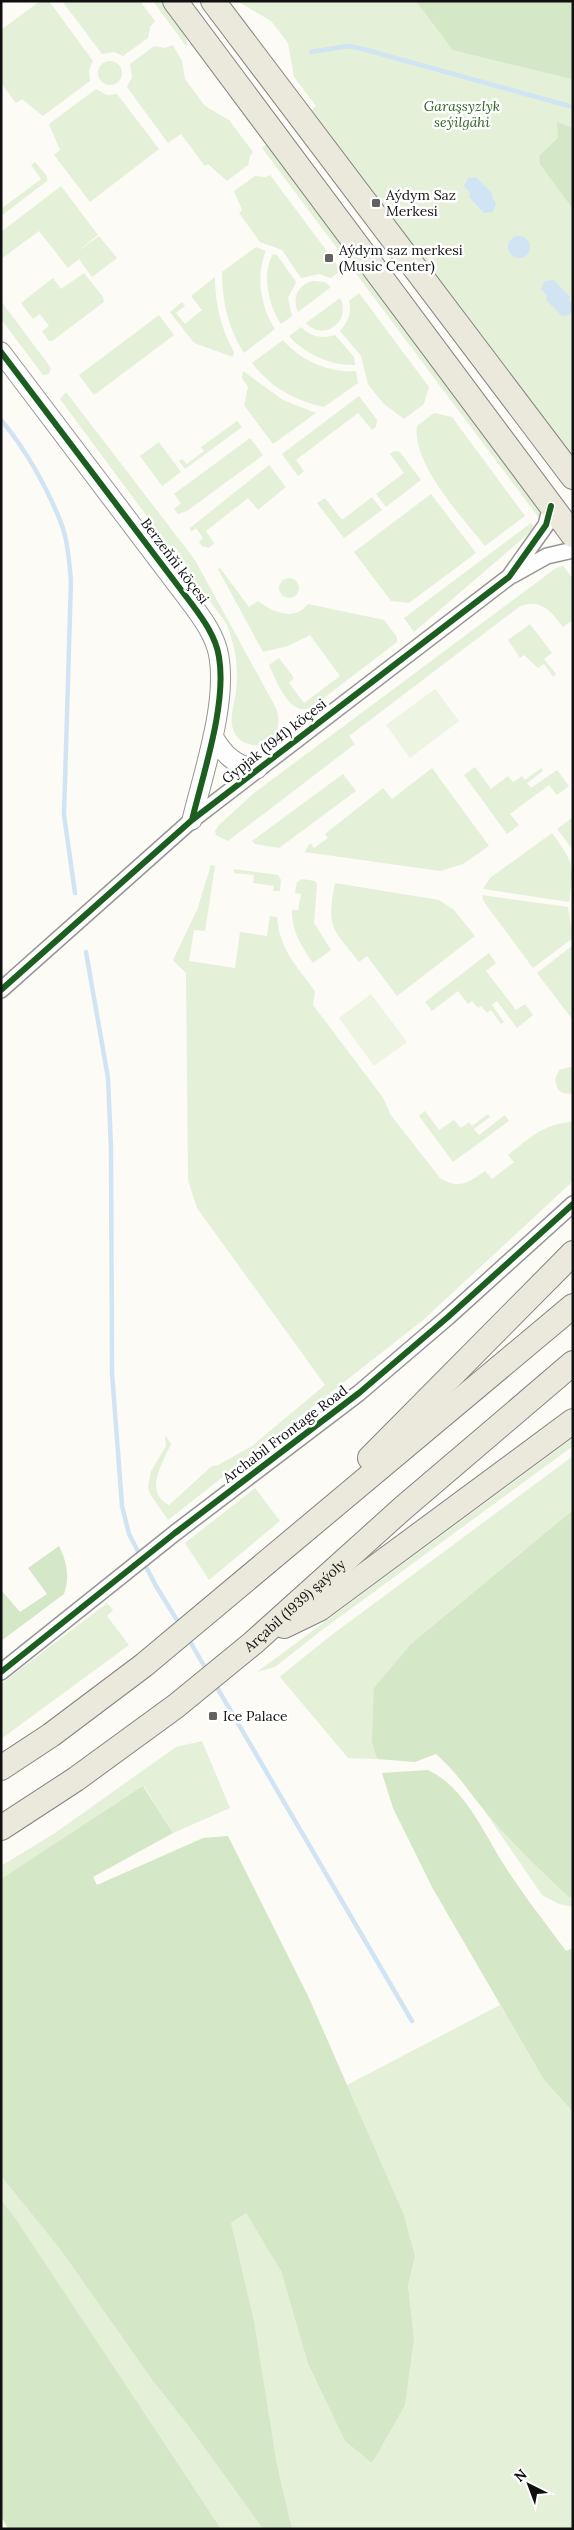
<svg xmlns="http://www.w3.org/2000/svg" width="574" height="2530" font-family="Lora,serif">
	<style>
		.green { fill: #e4f0d8 }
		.forest { fill: #d4e7c7 }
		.pitch { fill: #eef4e2 }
		.water { fill: #d0e4f3 }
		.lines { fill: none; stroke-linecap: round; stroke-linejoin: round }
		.stream { stroke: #d0e4f3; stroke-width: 4.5 }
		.minor-casing { stroke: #969694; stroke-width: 18 }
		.tertiary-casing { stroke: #969694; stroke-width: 21 }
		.primary-casing { stroke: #848381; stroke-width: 26 }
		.minor { stroke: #fffefe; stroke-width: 15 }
		.tertiary { stroke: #fffefe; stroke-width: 19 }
		.primary { stroke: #ebe9dc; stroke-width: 24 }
		.cycleway-casing { stroke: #fff; stroke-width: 9 }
		.cycleway { stroke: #1b5e20; stroke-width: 6 }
		.poi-dot { fill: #636260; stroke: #fff; stroke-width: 2 }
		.labels { text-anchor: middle; stroke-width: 5; stroke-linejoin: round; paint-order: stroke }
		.park-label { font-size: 14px; font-style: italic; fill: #2d6425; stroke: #fff }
		.poi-label { font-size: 14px; fill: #101010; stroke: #fff; text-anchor: start }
		.street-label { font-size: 14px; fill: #101010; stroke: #fff }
	</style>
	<rect width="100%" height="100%" fill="#fcfbf6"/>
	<!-- green -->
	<path class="green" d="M40,1H49L93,61L89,70L90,81L43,116L22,99L16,103L1,83V30Z
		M62,1H140L155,21L150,27L148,38L123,56L114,52L102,54Z
		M153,1H162L181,27L188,44L186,46Z
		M237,1H573V460L311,111L316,106L294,77L288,43L271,21Z
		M173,45L182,61L185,79L205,106L229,120L253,152L250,156L248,165L227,181L208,164L205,166L181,134L168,143L127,87L132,77L130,64L154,46L165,48Z
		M98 73a12 12 0 1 1 24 0a12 12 0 1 1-24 0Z
		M96,89L107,95L117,94L159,149L90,202L54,155L60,150L49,124Z
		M268,143L542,509V522L262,148Z
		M35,162L47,176V181L1,216V209L41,179L31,165Z
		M270,175L341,270L331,278L319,274L301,278L282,250L260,242L239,213L242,210L234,191L255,176L266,177Z
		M61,186L98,235L74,254L99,236L117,258L92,277L79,259L68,268L39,231L1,259V232Z
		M256,247L266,251C255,275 261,308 275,329L244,353C228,328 222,301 222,272Z
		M273,254L277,255L296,282L288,298L292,316L281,324C269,306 261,274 273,254Z
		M84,273L103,297L104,302L52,341H49L42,331L49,326L40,314L33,319L21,303L53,278L61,289Z
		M215,277C215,304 221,329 234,352L233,357L194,343L170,312L182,302L185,306L176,313L185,324L202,310L191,296Z
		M312,281L325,282L331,287L298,312C292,298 297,286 312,281Z
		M359,293L429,387L424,404L404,419L384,404L374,392L368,384L361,356L340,331C348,321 352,314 349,301Z
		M340,298C352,320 324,343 306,323Z
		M1,301L51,368L49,374L43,375L1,319Z
		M159,315L174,335L94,395L79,375Z
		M301,327C311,337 322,339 335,335L354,357L355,365C331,366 305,354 289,336Z
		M283,340C301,361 329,373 356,371L358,383L324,407C295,401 270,387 252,363Z
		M243,371L283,400L316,413L273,444L244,405L248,387L242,378Z
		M66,392L195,560L276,708C279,717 280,729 273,737C261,751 238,746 233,729C229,717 235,702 236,691C239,666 235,645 226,623L60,399Z
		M359,396L377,420L376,427L372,430L358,413L296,460L304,471L298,476L282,454Z
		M434,413L452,417L525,516L485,546C462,517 412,464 417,426Z
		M237,421L242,427L185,469L179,461L182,459L187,464L204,451L201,447Z
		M250,438L263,455L187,511L178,514L174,509L181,503L174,494Z
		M159,442L181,472L162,486L140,456Z
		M394,451L400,452L421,480L386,507L376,494L404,473L390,454Z
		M269,465L286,487L258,510L248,498L206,531L214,543L209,548L202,546L199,542L203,538L196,528L191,532L190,528Z
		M431,494L476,553L409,603L391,601L354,552Z
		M372,497L382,510L344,538L317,503L325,498L342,520Z
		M531,523L535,528L414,632L404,618Z
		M563,566L573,579V620L563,627C552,612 540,597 519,607L349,736L355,744L228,841L216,835L215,831L219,825L254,793L556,568Z
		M220,568L249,607L258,601C272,612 294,622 308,604L384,620L397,637V642L312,707C290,719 276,680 269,665L279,658L294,678L289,683L304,703L340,676L310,635L288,646L263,652L218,569Z
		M279 588a10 10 0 1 1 20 0a10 10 0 1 1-20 0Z
		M530,624L552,653L544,659L556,674L553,677L544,664L538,668L524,655L520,658L508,640Z
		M475,767L491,789L508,776L513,782L522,776L525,780L541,768L543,771L527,783L531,788L557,770L569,786L557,795L549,785L510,814L519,825L507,834L464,775Z
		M432,768L489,846L463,864L440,871L305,852L310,843L314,848L328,838L325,834L383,788L392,799Z
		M343,774L356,791L279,848L255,844L252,841Z
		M573,817V850L557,829Z
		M552,833C574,863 574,864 569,902L483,889L490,878Z
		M211,865L215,866L205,931L194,930L189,961L235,968L240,932L267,936L270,916L277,917C279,948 297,967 315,991L313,1005L384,1099L390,1114L440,1178C458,1190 470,1182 485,1171L492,1179L514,1162L508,1155C530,1138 544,1123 573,1122V1181L422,1321L168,1520L150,1494L148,1487L151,1471L166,1446L165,1435L171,1444C163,1462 143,1492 169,1505L212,1466L218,1465L252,1446L325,1385L197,1208L188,1180L186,973L173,960L197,910Z
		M234,869L278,875L281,880L280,891H273L274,886L253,883L254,875L234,873Z
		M302,879L315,881L317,885L314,923L331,950L313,963C301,945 292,932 292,910H298L301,894L295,893L297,882Z
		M335,883L439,900L454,910L475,936L397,996L367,956L359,962C332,927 326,929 335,883Z
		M482,895L568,907L573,938L533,968L484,902Z
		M573,945V1020L537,973Z
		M489,953L496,963L486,971L516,1010L525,1004L533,1015L517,1028L497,1001L492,1005L504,1022L501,1024L491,1010L487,1013L481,1006L478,1008L472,1001L468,1004L458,991L432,1011L425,1002Z
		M569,1067L573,1068V1094L563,1093L558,1090L555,1080L559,1070Z
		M425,1111L439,1130L454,1120L461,1128L469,1122L472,1126L488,1114L490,1117L474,1129L479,1135L505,1115L509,1121L453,1162L419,1116Z
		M573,1438V1446L322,1630L275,1667L257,1672Z
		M573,1456V1510L412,1643L372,1743L377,1759L348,1758L280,1677L282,1675L329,1637Z
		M255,1488L280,1521L209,1580L185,1543Z
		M107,1603L113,1610L107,1616L129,1645L1,1739V1684Z
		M202,1741L230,1808L173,1833L144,1786L1,1879V1866L55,1833L176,1747Z
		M477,1800L543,1873L569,1896H573V1907L559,1904L542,1895Z
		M500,2005L544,2080L573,2112V2529H292L276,2460L231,2223L246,2213L281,2271L308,2364L345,2441L373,2463L414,2337L408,2286L415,2256L404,2215L347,2085Z
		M1,2176L60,2249L153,2381L190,2428L263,2529H221L1,2200Z"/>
	<!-- forest -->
	<path class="forest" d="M416,1H573V81L572,79L453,50Z
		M557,122L573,128V209L540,164L539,156L558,138Z
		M573,1510V1896L569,1897C536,1867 504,1835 476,1800C463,1783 452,1768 436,1754L415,1762L377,1759L372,1743L374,1688L412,1643Z
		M59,1546C67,1562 70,1578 64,1594L1,1641V1590L20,1612L47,1594L28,1568Z
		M428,1770C467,1788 486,1839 510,1874C527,1900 547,1925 566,1951L573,1948V2112L544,2080L432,1887L393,1808L382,1773Z
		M143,1786L173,1833L93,1877L97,1885L203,1838L228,1836L309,1998L404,2215L415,2256L408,2286L414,2337L405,2405L372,2463L345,2441L308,2364L281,2271L246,2213L231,2223L254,2322L276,2460L292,2529H263L190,2428L153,2381L60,2249L1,2176V1879Z
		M1,2200L15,2218L221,2529H8L1,2516Z"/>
	<!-- pitch -->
	<path class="pitch" d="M435,689L459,721L410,758L386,725Z
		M371,994L407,1042L374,1066L339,1018Z"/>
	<!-- water -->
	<path class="water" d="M476,177L492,193V197L496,203L493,212L484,213L469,197L470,193L464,186L468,178Z
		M508 247a11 11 0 1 1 22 0a11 11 0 1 1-22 0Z
		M554,280L570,297L569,300L573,306L570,315L562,316L546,300L547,296L541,289L545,281Z"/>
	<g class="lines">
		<!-- stream -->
		<path class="stream" d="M311,52L348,46L359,48L573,107
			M1,420C25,448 48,489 61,523C68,541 69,561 71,580L64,815L75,893
			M86,952L108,1078L111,1148L112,1373L122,1506L129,1534L156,1586L180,1625
			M188,1638L207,1671
			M215,1684L412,2021"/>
		<defs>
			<path id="minor" d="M513,575L547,556L573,550
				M1,990L192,820L509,577L546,525L551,506
				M1,1672L175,1533L359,1393L448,1317L573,1204"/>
			<path id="tertiary" d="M1,352L191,603C203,619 216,637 219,657C227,704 203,774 192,820
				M213,736C223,754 236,767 257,769"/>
			<g id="primary">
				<path d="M175,1L573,535"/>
				<path d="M213,1L573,477"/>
				<path d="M370,1458L573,1253"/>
				<path d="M284,1626L319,1609L573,1421"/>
				<path d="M1,1768L51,1735L144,1665L573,1306"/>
				<path id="s1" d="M1,1828L76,1779L176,1706L253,1643L403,1508L573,1363"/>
			</g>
		</defs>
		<!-- minor casing -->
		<use href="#minor" class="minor-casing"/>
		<!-- tertiary casing -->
		<use href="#tertiary" class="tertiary-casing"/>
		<!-- primary casing -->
		<use href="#primary" class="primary-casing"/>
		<!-- minor -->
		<use href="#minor" class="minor"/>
		<!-- tertiary -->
		<use href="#tertiary" class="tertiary"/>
		<!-- primary -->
		<use href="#primary" class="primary"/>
		<defs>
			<path id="cycleway" d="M1,352L191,603C203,619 216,637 219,657C227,704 203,774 192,820
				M1,990L192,820L509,577L546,525L551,506
				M1,1672L175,1533L359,1393L448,1317L573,1204"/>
		</defs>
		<!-- cycleway casing -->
		<use href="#cycleway" class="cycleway-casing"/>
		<!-- cycleway -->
		<use href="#cycleway" class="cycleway"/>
	</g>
	<!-- markers -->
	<g class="poi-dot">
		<rect x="371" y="198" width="10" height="10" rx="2.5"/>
		<rect x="324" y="253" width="10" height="10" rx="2.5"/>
		<rect x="208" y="1711" width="10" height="10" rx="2.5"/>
	</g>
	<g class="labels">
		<!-- park labels -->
		<g class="park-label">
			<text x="462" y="111">Garaşsyzlyk<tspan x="462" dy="16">seýilgähi</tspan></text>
		</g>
		<!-- poi labels -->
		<g class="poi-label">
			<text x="386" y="200">Aýdym Saz<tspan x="386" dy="16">Merkesi</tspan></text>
			<text x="339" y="255">Aýdym saz merkesi<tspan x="339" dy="16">(Music Center)</tspan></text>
			<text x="223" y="1721">Ice Palace</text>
		</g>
		<!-- street labels -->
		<g class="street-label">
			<text transform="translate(175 561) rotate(53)" y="5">Berzeňňi köçesi</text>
			<text transform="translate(274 741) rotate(-38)" y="5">Gypjak (1941) köçesi</text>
			<text transform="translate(285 1434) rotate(-37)" y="5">Archabil Frontage Road</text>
			<text dy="5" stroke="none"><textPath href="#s1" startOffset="369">Arçabil (1939) şaýoly</textPath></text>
		</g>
	</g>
	<!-- border -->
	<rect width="574" height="2530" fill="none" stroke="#101010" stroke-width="5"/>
	<!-- north arrow -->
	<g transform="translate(529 2485) rotate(318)" stroke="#ffffff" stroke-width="4" paint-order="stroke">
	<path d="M0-4L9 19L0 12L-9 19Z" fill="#101010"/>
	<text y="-8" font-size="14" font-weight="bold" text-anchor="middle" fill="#101010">N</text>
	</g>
</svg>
